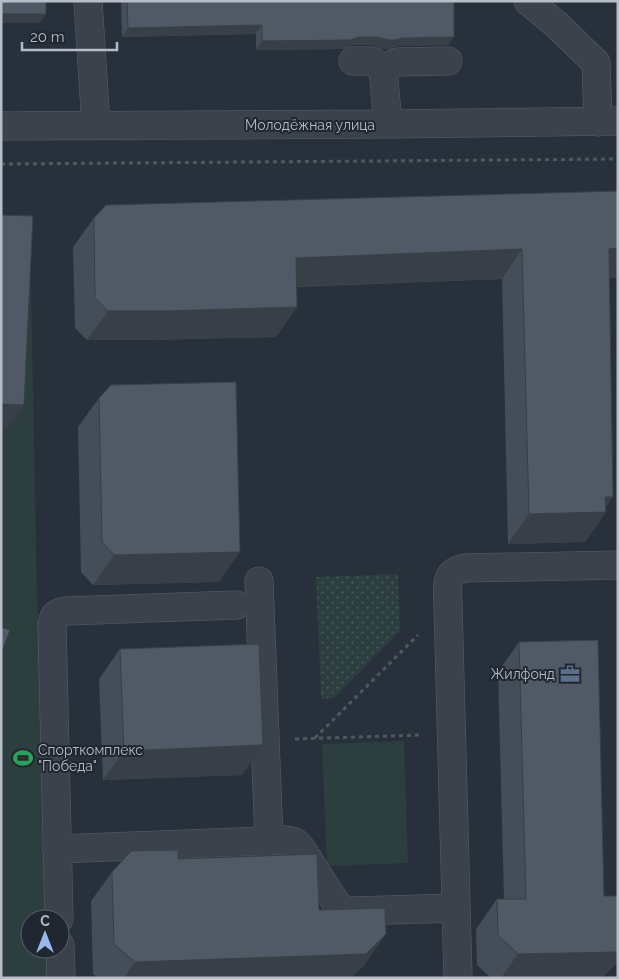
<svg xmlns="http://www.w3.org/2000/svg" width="619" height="979" font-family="Raleway,sans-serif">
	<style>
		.green { fill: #2c3e3e }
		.park { fill: url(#park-dots) }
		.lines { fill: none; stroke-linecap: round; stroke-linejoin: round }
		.minor-casing { stroke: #596069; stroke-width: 29 }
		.path { stroke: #4b5b5d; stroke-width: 3; stroke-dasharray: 4 4; stroke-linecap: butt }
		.minor { stroke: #3b424b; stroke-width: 28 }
		.wall { fill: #454d58 }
		.shaded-wall { fill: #383f47 }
		.building { fill: #505a66; stroke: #383f47 }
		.labels { text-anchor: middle; stroke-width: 4; stroke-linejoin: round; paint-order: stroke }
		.street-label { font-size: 14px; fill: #b7bdc7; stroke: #202730 }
		.poi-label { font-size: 14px; fill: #b7bdc7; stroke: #202730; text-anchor: end }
	</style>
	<defs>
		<pattern id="park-dots" width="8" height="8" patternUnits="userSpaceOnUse" patternTransform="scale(1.25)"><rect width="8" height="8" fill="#2c3e3e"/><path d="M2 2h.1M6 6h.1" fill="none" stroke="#485858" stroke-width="1.8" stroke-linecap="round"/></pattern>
	</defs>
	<rect width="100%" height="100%" fill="#27303b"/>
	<!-- green -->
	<path class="green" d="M1,227H30L37,597L52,919H30V949H54L55,978H1Z
		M404,741L408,863L327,866L322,744Z"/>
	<!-- park -->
	<path class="park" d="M398,574L400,631L334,698L321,699L316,577Z"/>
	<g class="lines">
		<defs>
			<path id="minor" d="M88,1L96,126
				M528,1L557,25L596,63L598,122
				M353,61H372L383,69L388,124
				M383,69L397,62L448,61
				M1,126L388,124L618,121
				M259,581L269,841
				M57,849L287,840L295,842L301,848L336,903L342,909L353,911L456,908
				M59,919L52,624C54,614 56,613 66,611L236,605
				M60,945L61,978
				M458,978L448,605C448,586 443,573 465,568L618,565"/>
		</defs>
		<!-- minor casing -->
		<use href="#minor" class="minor-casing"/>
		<!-- path -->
		<path class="path" d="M1,164L618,159
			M315,738L418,635
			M295,739L421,735"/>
		<!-- minor -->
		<use href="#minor" class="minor"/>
	</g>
	<!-- wall -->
	<path class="wall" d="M121,1H454L448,45L397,46L389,49H382L372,45H353L344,49L256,50V34L122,37Z
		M618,191L609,278L606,512L585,542L508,544L502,279L296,287L297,307L276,337L145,340H87L75,328L73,247L94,218Z
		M99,398L219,582L93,585L81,572L78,427Z
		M519,642L602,978H491L477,965L476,929L497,899H504L498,672Z
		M120,649L242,775L103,780L99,679Z
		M178,859L319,910L365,964L351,978H98L93,974L91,901L112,872Z"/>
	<!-- shaded-wall -->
	<path class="shaded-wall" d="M1,14H46L40,23H1Z
		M262,25L256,34L122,37L128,28Z
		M359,37L403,38L454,37L448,45L397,46L389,49H382L372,45H353L344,49L256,50L262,41Z
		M618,248V278H588L609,249Z
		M522,249L502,279L275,287L296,258Z
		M297,307L276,337L145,340H87L108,311Z
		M1,404L24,405L8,428H1Z
		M605,497H613L603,512H606L585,542L508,544L529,514Z
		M240,552L219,582L93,585L114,555Z
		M263,745L242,775L103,780L124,751Z
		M386,934L365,964L351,978H124L135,962Z
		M618,952V962L602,978H501L518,954Z"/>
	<!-- building -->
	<path class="building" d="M1,1H46V14H1Z
		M127,1H454V37L403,38L395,40H388L378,37H359L350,40L262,41V25L128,28Z
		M618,191V248L609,249L613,497H605L606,512L529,514L522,249L296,258L297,307L166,311H108L95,298L94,218L106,205Z
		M1,215L33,216L24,405L1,404Z
		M236,382L240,552L114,555L102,542L99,398L111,385Z
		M1,627L10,630L1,654Z
		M598,640L604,896H618V952L518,954L498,935L497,899H526L519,642Z
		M259,644L263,745L124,751L120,649Z
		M178,850V859L317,854L319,910L385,908L386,934L366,954L135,962L114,944L112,872L131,851Z"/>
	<!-- icons -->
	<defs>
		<symbol id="office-bare" viewBox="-9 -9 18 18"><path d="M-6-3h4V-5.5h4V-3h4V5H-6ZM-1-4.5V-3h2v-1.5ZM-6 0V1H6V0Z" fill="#5c6f8a" stroke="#202730" stroke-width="2.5" paint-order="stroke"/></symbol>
		<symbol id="stadium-bare" viewBox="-9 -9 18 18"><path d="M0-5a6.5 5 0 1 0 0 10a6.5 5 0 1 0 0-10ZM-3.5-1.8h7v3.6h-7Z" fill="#2e9e5b" stroke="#202730" stroke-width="2.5" paint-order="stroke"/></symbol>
	</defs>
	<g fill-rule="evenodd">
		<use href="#office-bare" x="556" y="660" width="28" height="28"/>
		<use href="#stadium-bare" x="9" y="744" width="28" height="28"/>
	</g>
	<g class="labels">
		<!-- street labels -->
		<g class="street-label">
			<text x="310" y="130">Молодёжная улица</text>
		</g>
		<!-- poi labels -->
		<g class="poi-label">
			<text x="555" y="679">Жилфонд</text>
			<text x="38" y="755" text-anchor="start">Спорткомплекс<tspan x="38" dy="16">"Победа"</tspan></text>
		</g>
	</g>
	<!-- border -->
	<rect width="619" height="979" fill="none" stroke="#b7bdc7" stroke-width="5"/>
	<!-- north arrow -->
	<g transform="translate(45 934)"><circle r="24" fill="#202730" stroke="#5c636c"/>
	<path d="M0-4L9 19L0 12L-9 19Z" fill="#97b9eb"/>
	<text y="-8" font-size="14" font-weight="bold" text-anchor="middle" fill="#b7bdc7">С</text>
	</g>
	<!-- scale -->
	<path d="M22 42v8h95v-8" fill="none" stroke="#b7bdc7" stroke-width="2.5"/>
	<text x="30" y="42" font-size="15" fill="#b7bdc7" stroke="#202730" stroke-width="4" paint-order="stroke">20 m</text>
</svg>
